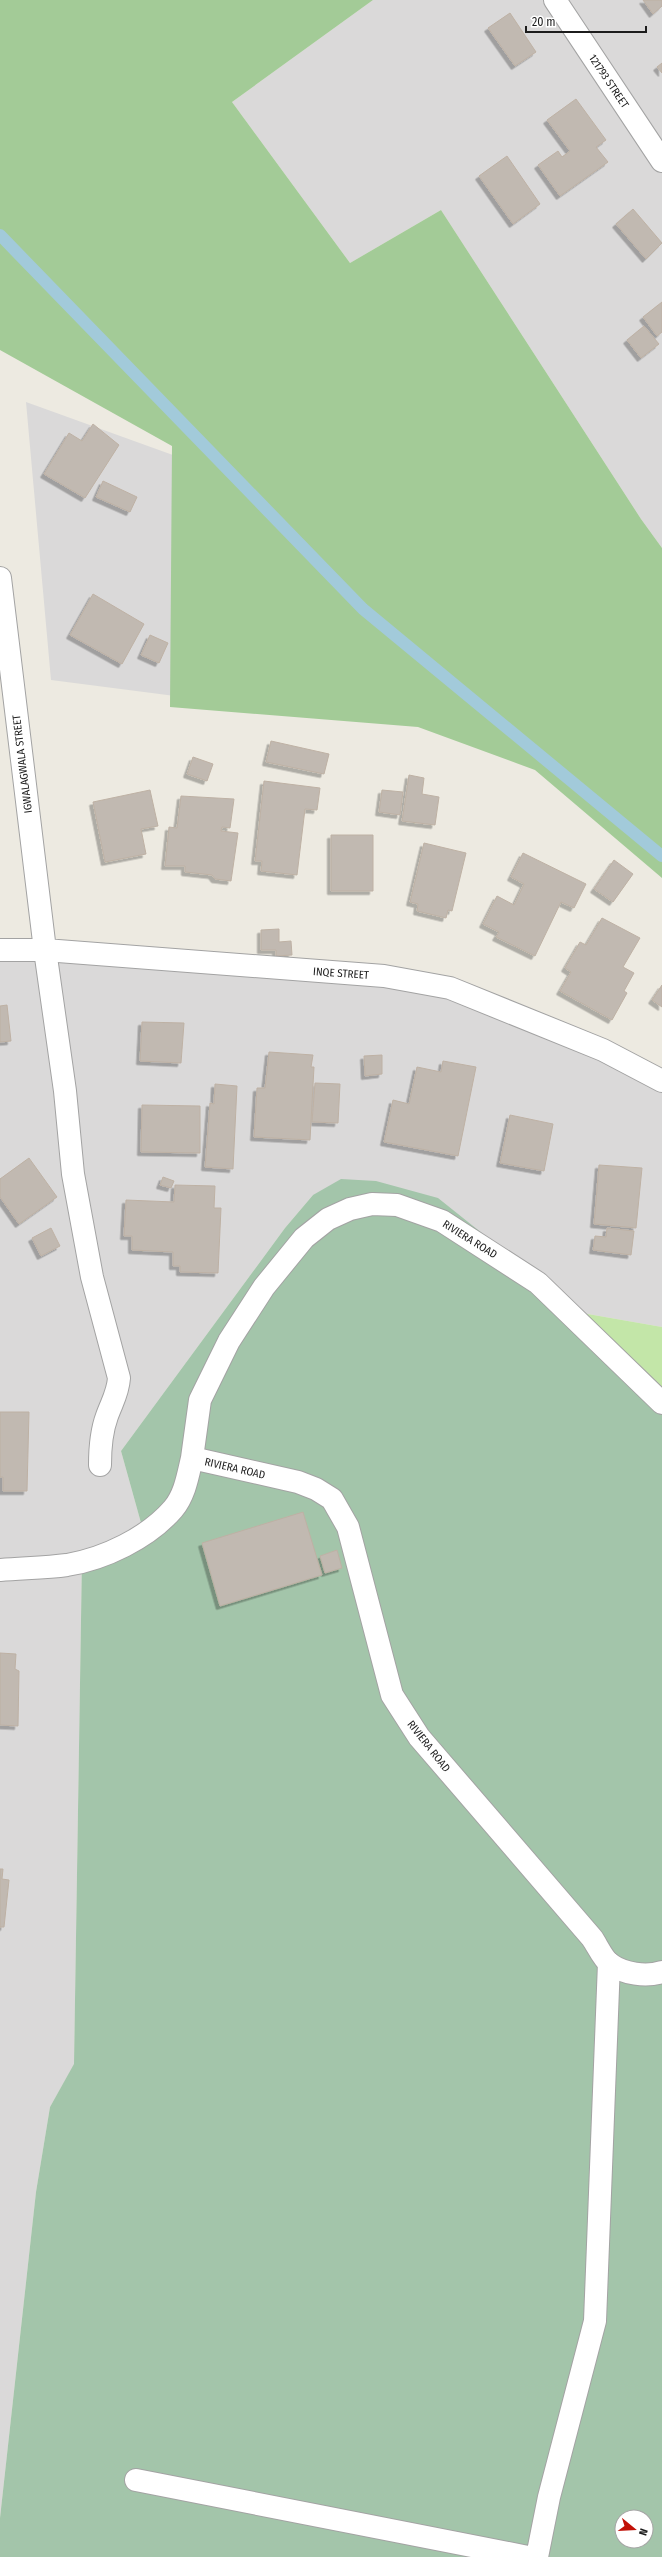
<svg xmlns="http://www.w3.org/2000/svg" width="662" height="2557" font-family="'Fira Sans Condensed',sans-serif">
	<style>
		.residential { fill: #dad9d9 }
		.grass { fill: #c3e6a8 }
		.forest { fill: #a3cb97 }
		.cemetery { fill: #a3c5aa; fill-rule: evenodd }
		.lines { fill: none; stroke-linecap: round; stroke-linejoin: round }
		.stream { stroke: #a2cada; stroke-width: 12 }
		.building { fill: #c1b9b1; stroke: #beb1a4; filter: url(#shadow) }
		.lane-casing { stroke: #a3a3a3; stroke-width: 24 }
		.street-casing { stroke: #a3a3a3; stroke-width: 24 }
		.lane { stroke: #fff; stroke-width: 22 }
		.street { stroke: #fff; stroke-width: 22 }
		.labels { text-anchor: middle; stroke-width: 4; stroke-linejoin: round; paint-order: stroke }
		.street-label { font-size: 11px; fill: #1c1c1c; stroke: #fff }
	</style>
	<defs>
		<filter id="shadow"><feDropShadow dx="-3.5" dy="3.5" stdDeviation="0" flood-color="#0004"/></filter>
	</defs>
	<rect width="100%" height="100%" fill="#edeae1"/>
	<!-- residential -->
	<path class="residential" d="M373,0H662V548L641,519L441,210L350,263L232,102Z
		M26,402L195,463L175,696L51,680Z
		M0,952L453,991L662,1081V1327L582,1313L313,1195L285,1228L121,1451L143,1530L82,1556L74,2065L50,2107L36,2192L0,2518Z"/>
	<!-- grass -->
	<path class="grass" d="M582,1313L662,1327V1395Z"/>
	<!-- forest -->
	<path class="forest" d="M0,0H373L232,102L350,263L441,210L641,519L662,548V878L535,770L418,727L170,707L172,446L0,350Z"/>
	<!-- cemetery -->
	<path class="cemetery" d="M341,1179L376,1181L438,1198L582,1313L662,1395V2557H0V2518L36,2192L50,2107L74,2064L82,1556L143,1530L121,1451L285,1228L313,1195ZM622,2517H646V2541H622Z"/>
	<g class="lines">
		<!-- stream -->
		<path class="stream" d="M0,235L363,609L662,856"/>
	</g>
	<!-- building -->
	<path class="building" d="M643,0H662V6L653,14Z
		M510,13L536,52L515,66L488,28Z
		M662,63V73L657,67Z
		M576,99L606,140L596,147L608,162L560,196L538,165L558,151L562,157L570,151L547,120Z
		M507,156L540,204L513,224L479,176Z
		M633,209L662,243L646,259L616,224Z
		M662,302V332L657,336L643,317Z
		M644,326L659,344L641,358L627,340Z
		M93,424L119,445L85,498L44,474L69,433L82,441Z
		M103,481L137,497L130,512L96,497Z
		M93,594L144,624L122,664L70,635Z
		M150,635L168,643L159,663L141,655Z
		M271,741L329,754L324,774L266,762Z
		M193,757L213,764L207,781L187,774Z
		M409,775L424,778L422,794L439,797L435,825L402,821Z
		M264,781L320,788L317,810L305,809L297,875L261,871L262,861H255Z
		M150,790L158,826L141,829L146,854L105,862L93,802Z
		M382,790L403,792L400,815L379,812Z
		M181,796L234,799L230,828L222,827L221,831L238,833L231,881L215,879L212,875L185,872V866H165L169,827L177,828Z
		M331,835H373V891H331Z
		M424,843L466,853L452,911L448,910L446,918L417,911L418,904L410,902Z
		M523,853L586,884L574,908L561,902L535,956L496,937L499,932L483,924L497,896L514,905L524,884L511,877Z
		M614,860L633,874L613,902L594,889Z
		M602,918L640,938L623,967L634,973L624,991L627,993L612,1020L560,991L571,972L565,968L580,942L586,945Z
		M279,929V942L291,941L292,955L276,956V950H261V930Z
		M662,985V1007L652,1000Z
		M7,1005L11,1041L0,1042V1006Z
		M142,1022L184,1023L181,1063L140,1061Z
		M269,1052L313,1055L311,1067H314L310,1140L254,1137L257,1088H265Z
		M382,1055V1074L365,1076L364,1056Z
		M443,1061L476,1067L458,1156L384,1142L393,1100L409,1104L417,1067L441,1072Z
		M315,1083L340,1084L338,1123L312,1122Z
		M215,1084L237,1086L233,1169L205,1167L210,1103L214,1104Z
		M142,1105L200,1106V1153L141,1152Z
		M510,1115L553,1124L544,1171L500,1163Z
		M29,1158L57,1197L19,1224L0,1197V1179Z
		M599,1165L642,1168L636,1228L594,1224Z
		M163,1177L174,1181L171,1188L160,1185Z
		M175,1185L215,1186L214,1208H221L218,1273L180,1272V1266H173V1252L132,1250V1236H124L126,1200L174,1202Z
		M51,1228L60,1246L41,1256L32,1238Z
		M607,1228L634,1231L631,1255L593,1250L595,1236L606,1237Z
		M0,1412H29L27,1491H3V1477H0Z
		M303,1512L322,1575L220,1606L202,1543Z
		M337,1550L342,1568L325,1573L320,1556Z
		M0,1653L16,1654L15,1669L19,1671L18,1726L0,1725Z
		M0,1869H3L2,1879L9,1880L4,1927H0Z"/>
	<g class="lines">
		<defs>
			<path id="lane" d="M45,950L65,1091L73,1174L92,1277L119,1378C118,1393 112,1402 107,1416C101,1432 100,1448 100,1465
				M136,2480L528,2557
				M537,2557L549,2497L595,2321L609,1963"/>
			<path id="street" d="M555,0L662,161
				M0,578L45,950
				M0,950H45L384,976L450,988L603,1050L662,1081
				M662,1403L538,1283L442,1221L397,1205L372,1204L350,1209L328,1219L304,1238L264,1287L229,1341L200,1400L192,1458L298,1482L316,1489L332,1499L348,1527L392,1695L419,1737L592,1938C597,1945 603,1959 610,1964C624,1974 646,1977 662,1972
				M0,1570C22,1568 45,1568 67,1565C104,1559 148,1538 173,1509C185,1495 188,1475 192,1458"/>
		</defs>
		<!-- lane casing -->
		<use href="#lane" class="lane-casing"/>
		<!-- street casing -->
		<use href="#street" class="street-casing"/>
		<!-- lane -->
		<use href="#lane" class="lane"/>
		<!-- street -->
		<use href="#street" class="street"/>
	</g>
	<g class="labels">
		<!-- street labels -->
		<g class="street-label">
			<text transform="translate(609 81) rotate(56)" y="4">121793 STREET</text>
			<text transform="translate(22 764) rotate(-97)" y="4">IGWALAGWALA STREET</text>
			<text transform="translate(341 973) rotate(4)" y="4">INQE STREET</text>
			<text transform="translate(470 1239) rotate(32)" y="4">RIVIERA ROAD</text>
			<text transform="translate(235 1468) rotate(13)" y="4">RIVIERA ROAD</text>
			<text transform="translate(429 1746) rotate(52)" y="4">RIVIERA ROAD</text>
		</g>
	</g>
	<!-- north arrow -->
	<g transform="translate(634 2529) rotate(108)"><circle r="19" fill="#ffffff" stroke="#a4a4a4"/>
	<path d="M0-3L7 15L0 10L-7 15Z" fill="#c11006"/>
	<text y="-6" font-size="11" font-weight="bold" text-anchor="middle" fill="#1c1c1c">N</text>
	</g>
	<!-- scale -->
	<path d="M526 26v6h120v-6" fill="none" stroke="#1c1c1c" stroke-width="2"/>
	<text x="532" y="26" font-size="12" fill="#1c1c1c" stroke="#ffffff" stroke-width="3" paint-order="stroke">20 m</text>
</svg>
